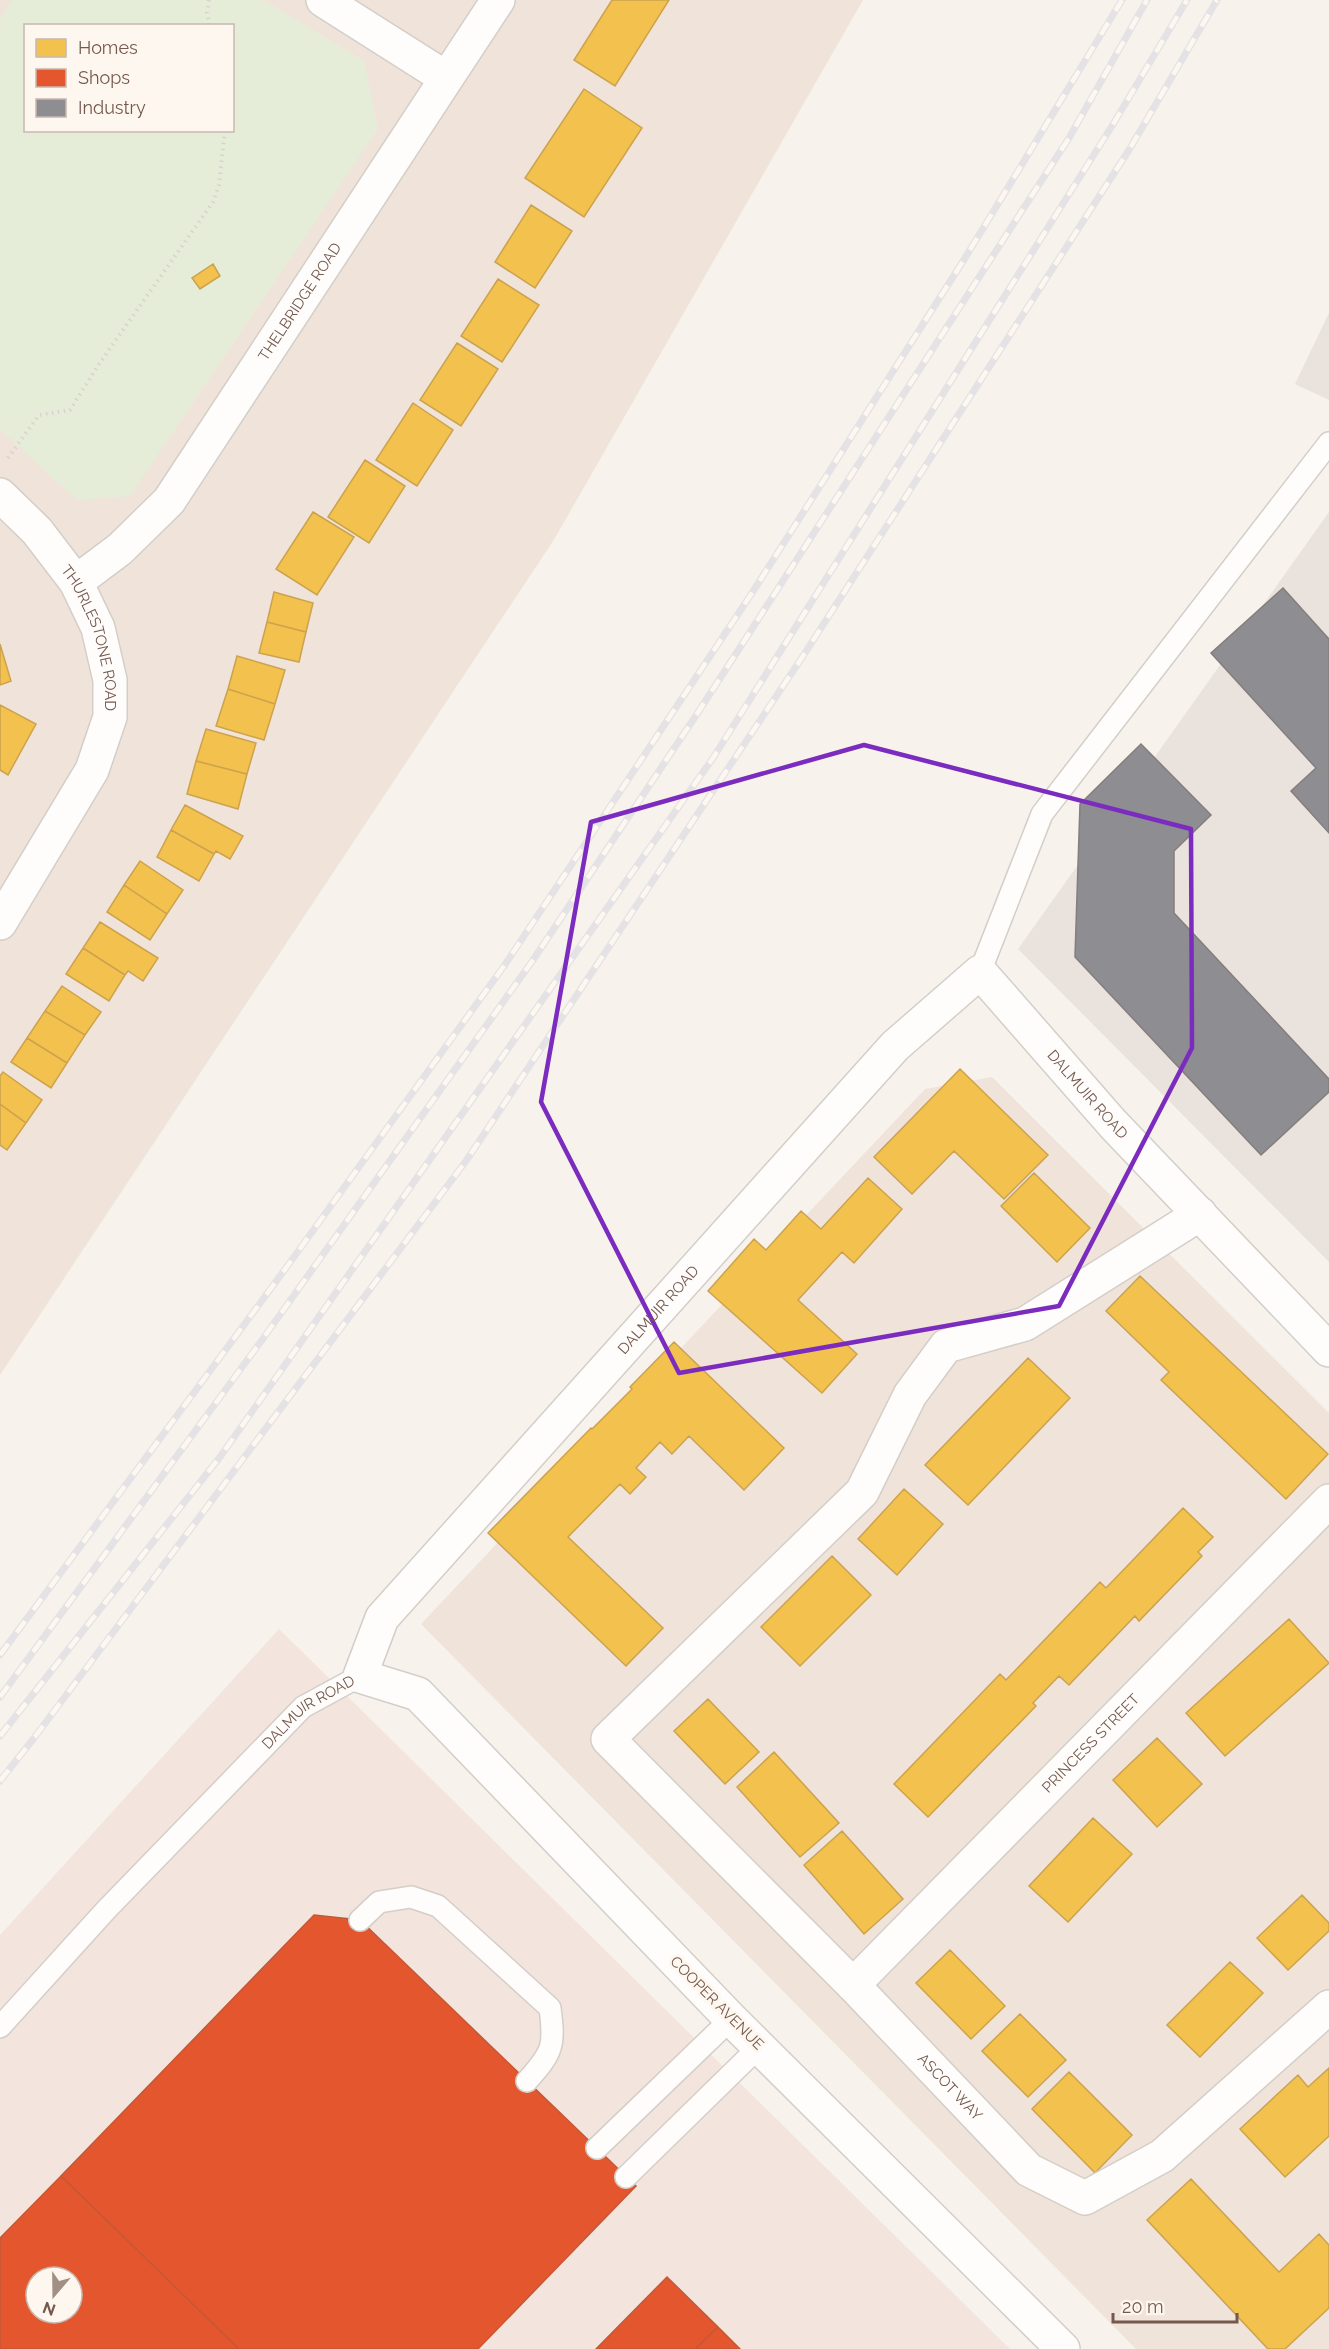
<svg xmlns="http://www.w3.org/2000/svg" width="1329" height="2349" font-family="Raleway,sans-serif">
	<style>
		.residential { fill: #f0e4da; fill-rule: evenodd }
		.commercial { fill: #f4e4de; fill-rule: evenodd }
		.industrial { fill: #eae2dd }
		.green { fill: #e5edd8; fill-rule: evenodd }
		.homes { fill: #f2c14e; stroke: #cca24e; stroke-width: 1.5 }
		.shops { fill: #e4572e; stroke: #c35837; stroke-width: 1.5; fill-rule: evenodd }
		.industry { fill: #8d8d92; stroke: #867d7d; stroke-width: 1.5 }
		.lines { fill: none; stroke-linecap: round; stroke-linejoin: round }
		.lane-casing { stroke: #d4cec8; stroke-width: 24 }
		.street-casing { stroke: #d4cec8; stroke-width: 36 }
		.path { stroke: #dad2cf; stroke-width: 4; stroke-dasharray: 1.5 4.5; stroke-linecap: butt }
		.lane { stroke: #fefdfc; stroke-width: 21 }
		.street { stroke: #fefdfc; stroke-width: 33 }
		.rail-casing { stroke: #e4e2e5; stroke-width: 7 }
		.rail { stroke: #fef7ef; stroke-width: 4.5; stroke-dasharray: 14; stroke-linecap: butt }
		.marked { fill: none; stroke: #7b2cbf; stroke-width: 4.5; stroke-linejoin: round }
		.labels { text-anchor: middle; stroke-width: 6; stroke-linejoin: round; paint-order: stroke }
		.street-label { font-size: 15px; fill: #75594d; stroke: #fef7ef }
	</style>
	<rect width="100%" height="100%" fill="#f7f2ec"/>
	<!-- residential -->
	<path class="residential" d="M0,0H863L555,538L0,1375ZM26,26H232V130H26Z
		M992,1077L1329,1413V2349H1136L421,1624L925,1089Z"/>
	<!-- commercial -->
	<path class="commercial" d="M279,1629L1010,2349H0V1935ZM36,2277H72V2313H36Z"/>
	<!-- industrial -->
	<path class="industrial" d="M1329,313V400L1295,384Z
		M1329,512V1262L1018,949Z"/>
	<!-- green -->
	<path class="green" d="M12,0H263L364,61L378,129L130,496L77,500L0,429V20ZM26,26H232V130H26Z"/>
	<!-- homes -->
	<path class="homes" d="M612,0H669L615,86L574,60Z
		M584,89L642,128L584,217L525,178Z
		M531,205L572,231L535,288L495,262Z
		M213,264L220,276L200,289L192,278Z
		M498,279L539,305L502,362L461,336Z
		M457,343L498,369L461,426L420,400Z
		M413,403L453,430L417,486L376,460Z
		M365,460L405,486L369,543L328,517Z
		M313,512L354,537L317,595L276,569Z
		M274,592L313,603L306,632L267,622Z
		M267,622L306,632L299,662L259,653Z
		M0,644L11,681L0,685Z
		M237,656L285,670L275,704L228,689Z
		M228,689L275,704L264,740L216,726Z
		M0,705L36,724L8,775L0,770Z
		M206,729L256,743L247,774L196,761Z
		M196,761L247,774L238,809L187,794Z
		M185,805L243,836L230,859L216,851L214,854L171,830Z
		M171,830L214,854L199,881L157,857Z
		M140,861L183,890L167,914L124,885Z
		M124,885L167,914L150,940L107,912Z
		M100,922L158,958L143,981L128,971L125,975L83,948Z
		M83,948L125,975L109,1001L66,974Z
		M62,986L101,1012L85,1035L45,1011Z
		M45,1011L85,1035L67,1063L27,1038Z
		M27,1038L67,1063L51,1088L11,1062Z
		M960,1069L1048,1155L1004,1199L954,1151L912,1194L874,1157Z
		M3,1072L42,1100L26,1123L0,1104V1076Z
		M0,1104L26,1123L7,1150L0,1145Z
		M1034,1173L1090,1228L1057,1262L1001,1206Z
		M868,1178L902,1209L854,1263L842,1252L798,1300L857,1354L822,1393L708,1291L754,1239L766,1250L801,1211L821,1229Z
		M1140,1276L1328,1454L1286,1499L1161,1380L1169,1372L1106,1311Z
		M674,1342L784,1448L744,1490L689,1436L672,1454L660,1442L636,1468L646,1477L630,1494L620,1484L568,1537L663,1628L626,1666L488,1533L591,1428L592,1429L632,1389L630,1387Z
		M1028,1358L1070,1398L968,1505L925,1465Z
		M904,1489L943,1524L897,1575L858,1539Z
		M1183,1508L1213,1537L1198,1552L1202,1556L1139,1621L1135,1616L1069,1685L1059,1676L1033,1703L1036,1706L928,1817L894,1784L1000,1674L1006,1680L1100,1582L1106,1588Z
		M832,1556L871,1595L800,1666L761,1627Z
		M1289,1619L1329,1663L1225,1756L1186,1713Z
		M708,1699L759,1752L725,1784L674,1731Z
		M1157,1738L1202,1784L1157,1827L1113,1780Z
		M774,1752L839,1823L800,1857L737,1787Z
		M1093,1818L1132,1854L1068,1922L1029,1886Z
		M842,1831L903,1899L864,1934L804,1865Z
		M1302,1895L1329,1923V1931L1288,1970L1257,1938Z
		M950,1950L1005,2006L971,2039L916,1983Z
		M1230,1962L1263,1993L1200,2057L1167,2025Z
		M1020,2014L1066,2060L1028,2097L982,2051Z
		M1329,2068V2136L1285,2177L1240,2129L1298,2075L1308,2087Z
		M1069,2072L1132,2135L1095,2173L1032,2109Z
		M1191,2179L1279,2272L1319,2234L1329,2245V2308L1285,2349H1268L1147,2220Z"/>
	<!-- shops -->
	<path class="shops" d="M314,1915L360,1920L636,2186L478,2349H239L61,2176Z
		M61,2176L239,2349H0V2238ZM36,2277H72V2313H36Z
		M667,2277L718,2327L695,2349H596Z
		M718,2327L740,2349H695Z"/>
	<!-- industry -->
	<path class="industry" d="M1283,588L1329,639V833L1291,791L1316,768L1211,653Z
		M1141,744L1211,815L1174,851V913L1329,1079V1092L1261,1155L1075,957L1080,804Z"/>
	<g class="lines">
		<defs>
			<g id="lane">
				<path d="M980,972L1042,814L1329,443"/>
				<path d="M360,1920L379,1902L411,1897L438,1906L550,2008C555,2046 553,2052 527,2081"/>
				<path id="s1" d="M0,2027L106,1910L303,1707L360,1676"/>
				<path d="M597,2148L731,2019"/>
				<path d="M626,2177L760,2046"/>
			</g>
			<g id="street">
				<path d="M323,0L446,78"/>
				<path id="s2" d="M0,495L37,531L76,582L98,628L110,680V717L92,770L0,923"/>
				<path id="s3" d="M76,582L120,549L169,501L498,0"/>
				<path id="s4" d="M1200,1214L1025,1324L946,1346L910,1395L862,1492L608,1739L853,1985L1029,2170L1085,2198L1162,2156L1329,2007"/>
				<path id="s5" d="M853,1985L1329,1501"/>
				<path id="s6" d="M1063,2349L731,2019L418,1694L360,1676L382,1618L895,1046L980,972L1113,1124L1329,1350"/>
			</g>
		</defs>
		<!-- lane casing -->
		<use href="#lane" class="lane-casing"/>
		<!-- street casing -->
		<use href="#street" class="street-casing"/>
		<!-- path -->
		<path class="path" d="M209,0L207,13L210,26
			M8,458L39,415L70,410L99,364L213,202L219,185L225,130"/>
		<!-- lane -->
		<use href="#lane" class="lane"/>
		<!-- street -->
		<use href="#street" class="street"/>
		<defs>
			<path id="rail" d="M0,1655L286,1268L504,966L752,593L965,258L1122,0
				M0,1697L262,1340L533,960L695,717L1069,138L1147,0
				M0,1736L220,1457L713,758L1112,126L1187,0
				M0,1781L34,1738L466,1161L803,656L1129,150L1217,0"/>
		</defs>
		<!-- rail casing -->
		<use href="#rail" class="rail-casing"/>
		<!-- rail -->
		<use href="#rail" class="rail"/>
	</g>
	<!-- marked area -->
	<path class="marked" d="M864,745L1191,829L1192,1048L1059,1306L679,1373L541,1102L591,822Z"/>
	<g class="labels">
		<!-- street labels -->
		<g class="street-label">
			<text dy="5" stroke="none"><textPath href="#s3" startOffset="362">THELBRIDGE ROAD</textPath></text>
			<text dy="5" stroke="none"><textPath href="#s2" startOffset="174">THURLESTONE ROAD</textPath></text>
			<text dy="5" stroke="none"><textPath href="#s6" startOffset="2086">DALMUIR ROAD</textPath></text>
			<text dy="5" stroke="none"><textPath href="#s6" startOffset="1456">DALMUIR ROAD</textPath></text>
			<text dy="5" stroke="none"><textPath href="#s1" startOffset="442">DALMUIR ROAD</textPath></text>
			<text dy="5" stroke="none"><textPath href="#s5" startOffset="339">PRINCESS STREET</textPath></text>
			<text transform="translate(717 2003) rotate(45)" y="5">COOPER AVENUE</text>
			<text dy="5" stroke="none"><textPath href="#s4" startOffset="1300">ASCOT WAY</textPath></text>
		</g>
	</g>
	<!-- legend -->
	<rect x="24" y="24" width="210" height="108" fill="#fef7ef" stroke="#c7b8ae" stroke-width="1.5"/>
	<rect x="36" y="39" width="30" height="18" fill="#f2c14e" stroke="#c7b8ae" stroke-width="1.5"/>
	<text x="78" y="54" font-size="18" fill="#75594d">Homes</text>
	<rect x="36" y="69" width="30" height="18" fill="#e4572e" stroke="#c7b8ae" stroke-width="1.5"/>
	<text x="78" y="84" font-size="18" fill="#75594d">Shops</text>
	<rect x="36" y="99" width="30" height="18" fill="#8d8d92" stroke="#c7b8ae" stroke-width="1.5"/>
	<text x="78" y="114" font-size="18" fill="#75594d">Industry</text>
	<!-- north arrow -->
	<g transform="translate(54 2295) rotate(200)"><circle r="28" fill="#fef7ef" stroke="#c7b8ae" stroke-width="1.5"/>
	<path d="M0-4.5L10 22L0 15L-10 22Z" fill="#a28f85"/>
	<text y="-9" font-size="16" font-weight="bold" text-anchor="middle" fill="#75594d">N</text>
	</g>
	<!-- scale -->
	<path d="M1113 2313v9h124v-9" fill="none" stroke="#75594d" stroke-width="3"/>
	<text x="1122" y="2313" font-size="18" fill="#75594d" stroke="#fef7ef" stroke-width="4.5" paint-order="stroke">20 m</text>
</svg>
